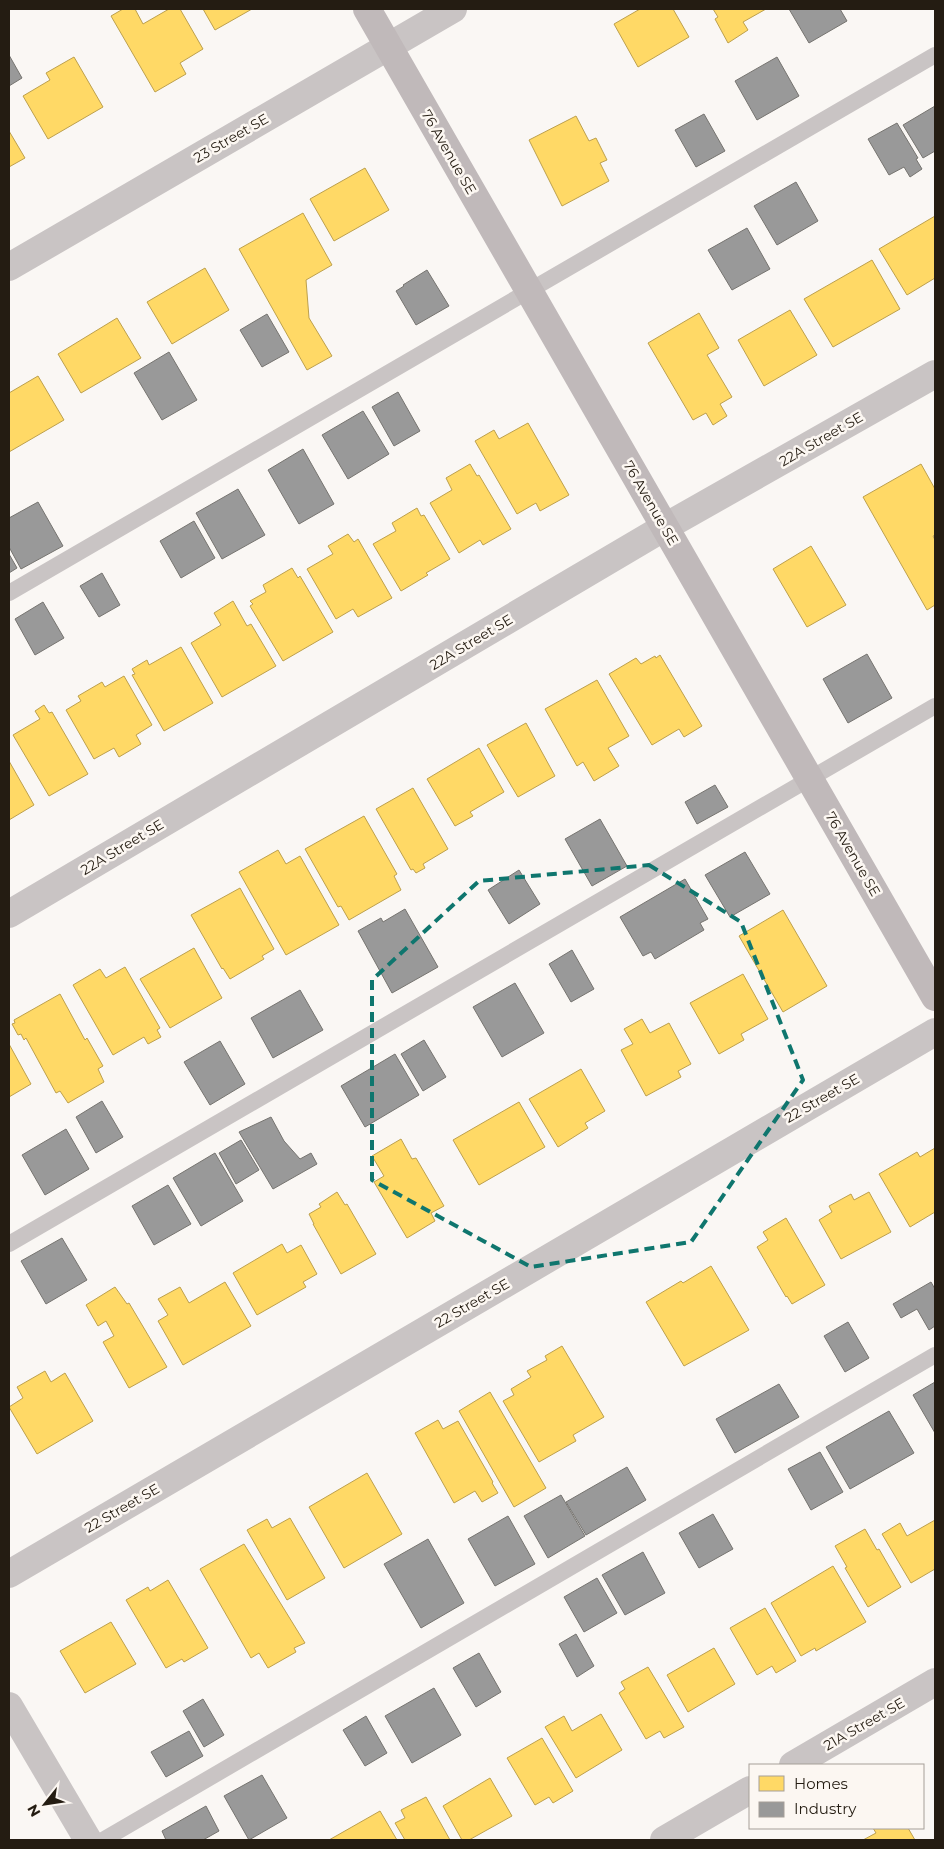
<svg xmlns="http://www.w3.org/2000/svg" width="944" height="1849" font-family="Montserrat,sans-serif">
	<style>
		.homes { fill: #ffd966; stroke: #bda04d }
		.industry { fill: #999; stroke: #767470 }
		.lines { fill: none; stroke-linecap: round; stroke-linejoin: round }
		.lane { stroke: #c9c4c4; stroke-width: 16 }
		.street { stroke: #c9c4c4; stroke-width: 28 }
		.secondary { stroke: #c0b9ba; stroke-width: 28 }
		.marked { fill: none; stroke: #0f766e; stroke-width: 4; stroke-dasharray: 10 6; stroke-linejoin: round }
		.labels { text-anchor: middle; stroke-width: 5; stroke-linejoin: round; paint-order: stroke }
		.street-label { font-size: 14px; fill: #241c12; stroke: #fcf7f2 }
	</style>
	<rect width="100%" height="100%" fill="#faf7f4"/>
	<!-- homes -->
	<path class="homes" d="M123,9H135L143,24L169,9H180L203,49L180,63L186,74L155,92L111,16Z
		M203,9H252L215,30Z
		M640,9H673L689,37L638,67L614,24Z
		M713,9H766L743,22L748,30L728,43L715,19L718,17Z
		M74,57L103,107L48,139L23,96L50,80L46,73Z
		M576,116L589,141L596,138L607,160L600,163L609,181L562,206L529,140Z
		M9,131L25,158L9,167Z
		M365,168L389,210L334,241L310,199Z
		M303,213L332,265L306,280L309,318L332,356L307,370L239,249Z
		M935,216V278L907,295L879,249Z
		M872,260L900,309L833,347L804,299Z
		M205,268L229,310L172,344L147,302Z
		M790,310L817,355L764,386L738,340Z
		M699,313L719,348L707,355L732,397L720,404L727,416L713,425L706,413L693,420L648,343Z
		M117,318L141,358L81,393L58,354Z
		M38,376L64,420L9,452V393Z
		M528,423L569,495L540,511L536,503L517,514L475,441L494,430L499,439Z
		M470,464L477,476L479,475L511,529L483,545L480,540L459,553L430,503L452,490L446,478Z
		M921,464L935,489V535L933,536L935,540V605L927,610L863,497Z
		M417,508L421,516L424,515L450,559L426,573L428,575L401,591L373,544L396,531L392,523Z
		M348,534L354,542L358,539L392,598L358,617L353,609L336,619L307,569L333,554L328,546Z
		M811,546L846,605L807,627L773,569Z
		M292,568L298,578L300,576L333,632L283,661L250,606L253,604L250,601L266,592L263,585Z
		M233,601L247,626L251,624L276,666L222,697L191,643L221,625L214,613Z
		M181,647L213,703L164,731L132,675L135,674L132,669L147,660L149,665Z
		M660,655L702,726L684,737L679,729L652,745L609,674L636,658L641,664L655,656L656,658Z
		M124,676L152,725L136,735L141,744L119,757L114,748L94,759L66,710L81,701L78,696L102,682L105,687Z
		M597,680L629,736L608,748L619,766L594,781L583,762L577,766L545,709Z
		M44,705L49,713L52,712L88,774L49,796L13,735L40,719L35,711Z
		M526,723L555,776L518,797L487,745Z
		M479,748L504,792L470,812L473,816L455,826L427,779Z
		M9,761L34,805L9,820Z
		M413,788L448,849L423,864L425,868L416,873L413,869L411,870L376,809Z
		M364,816L397,874L394,876L401,890L349,920L341,906L338,907L305,849Z
		M278,850L286,864L300,856L339,925L286,955L239,872Z
		M240,888L274,949L262,956L264,959L230,979L223,968L222,969L191,915Z
		M783,910L827,986L783,1012L739,936Z
		M194,948L222,998L170,1028L140,979Z
		M125,967L160,1028L157,1030L161,1037L148,1044L144,1037L113,1055L73,985L100,969L106,978Z
		M743,974L768,1019L741,1034L744,1040L719,1054L690,1003Z
		M60,994L85,1040L87,1038L103,1066L98,1069L104,1082L68,1103L60,1091L56,1093L26,1038L24,1040L21,1034L18,1035L12,1024L15,1023L14,1020Z
		M642,1019L650,1033L669,1023L691,1064L678,1071L681,1077L646,1096L621,1050L633,1044L624,1029Z
		M9,1044L31,1084L9,1097Z
		M581,1069L605,1111L585,1123L588,1128L558,1147L529,1099Z
		M519,1102L545,1147L479,1185L453,1140Z
		M401,1139L412,1159L416,1158L444,1206L431,1213L435,1221L407,1238L374,1182L384,1176L372,1156Z
		M935,1148V1212L910,1227L879,1174L917,1152L920,1157Z
		M337,1192L345,1205L347,1204L376,1254L341,1274L313,1224H314L309,1214L321,1207L319,1204Z
		M869,1192L891,1232L841,1259L819,1220L832,1212L829,1206L851,1194L854,1200Z
		M786,1218L825,1285L792,1304L787,1296L786,1297L757,1247L768,1240L763,1232Z
		M282,1244L287,1253L301,1245L317,1274L303,1282L306,1287L257,1315L233,1273Z
		M711,1266L749,1330L684,1366L646,1302L681,1281L683,1283Z
		M225,1282L251,1326L183,1365L158,1321L168,1315L158,1299L180,1287L189,1303Z
		M115,1287L127,1304L129,1303L167,1367L129,1388L103,1342L114,1336L106,1321L98,1326L86,1305Z
		M562,1346L604,1417L573,1435L576,1441L539,1462L503,1401L514,1395L511,1389L531,1377L527,1371L547,1360L545,1356Z
		M45,1371L51,1382L65,1373L93,1421L37,1454L9,1407L23,1398L17,1387Z
		M490,1392L546,1488L514,1507L459,1411Z
		M438,1420L443,1429L458,1421L493,1482L492,1483L498,1493L482,1502L475,1491L454,1503L415,1433Z
		M367,1473L402,1534L344,1568L309,1507Z
		M290,1518L325,1578L287,1600L247,1530L267,1519L272,1528Z
		M935,1520V1569L911,1583L882,1534L900,1523L907,1536Z
		M865,1529L877,1550L879,1549L901,1587L868,1607L845,1568L847,1567L835,1546Z
		M244,1544L305,1643L294,1648L296,1652L268,1668L259,1653L251,1658L200,1569Z
		M833,1566L866,1622L816,1651L815,1648L801,1656L771,1603Z
		M168,1580L208,1648L184,1662L182,1659L166,1668L126,1600L148,1587L150,1591Z
		M765,1608L796,1661L776,1673L772,1666L757,1675L730,1628Z
		M111,1622L136,1664L85,1693L60,1651Z
		M714,1648L735,1684L688,1712L667,1675Z
		M648,1667L684,1727L664,1738L660,1731L646,1739L619,1693L625,1689L621,1682Z
		M601,1714L622,1750L576,1778L545,1727L564,1716L572,1731Z
		M542,1738L573,1791L553,1803L549,1797L535,1805L507,1758Z
		M490,1778L512,1816L469,1840H462L443,1806Z
		M426,1797L450,1840H405L395,1823L405,1818L401,1810Z
		M380,1811L397,1840H329Z
		M873,1828H908L915,1840H863L876,1833Z"/>
	<!-- industry -->
	<path class="industry" d="M789,9H840L847,21L809,43Z
		M9,55L22,78L9,86Z
		M777,57L799,96L757,120L735,81Z
		M935,106V151L923,158L903,125Z
		M704,114L725,151L696,167L675,130Z
		M897,123L918,158L916,159L922,169L910,177L904,167L889,175L868,139Z
		M796,182L818,221L777,245L754,206Z
		M747,228L770,269L732,290L708,250Z
		M427,270L449,306L416,325L396,291L404,286L403,285Z
		M267,314L289,352L262,367L240,330Z
		M169,352L197,400L162,420L134,373Z
		M398,392L420,431L394,446L372,407Z
		M363,411L389,454L348,479L322,435Z
		M303,449L334,504L299,524L268,470Z
		M238,489L265,535L222,559L196,513Z
		M38,502L63,546L21,569L9,547V518Z
		M194,521L215,558L181,578L160,541Z
		M9,554L17,568L9,573Z
		M102,573L120,605L99,617L80,586Z
		M43,602L64,638L35,655L15,619Z
		M867,654L892,698L848,723L823,679Z
		M715,785L728,807L697,824L685,802Z
		M600,819L627,866L592,886L565,839Z
		M745,852L770,894L730,917L705,875Z
		M519,870L540,904L509,924L488,890Z
		M685,879L708,919L700,923L704,930L655,959L651,952L643,956L620,917Z
		M405,909L438,967L392,993L358,931L381,918L383,922Z
		M572,950L594,989L571,1002L549,964Z
		M515,983L544,1033L502,1057L473,1007Z
		M300,990L323,1030L273,1058L251,1018Z
		M424,1040L446,1077L423,1091L401,1054Z
		M220,1041L245,1084L210,1105L184,1062Z
		M395,1054L419,1095L365,1127L341,1086Z
		M102,1101L123,1137L96,1153L76,1117Z
		M271,1117L284,1141L300,1159L311,1153L317,1164L273,1189L239,1132Z
		M66,1129L89,1169L45,1195L22,1155Z
		M241,1140L259,1170L236,1184L219,1153Z
		M215,1153L243,1201L201,1226L173,1178Z
		M168,1185L191,1224L154,1245L132,1206Z
		M62,1238L87,1280L46,1304L21,1261Z
		M931,1282L935,1289V1326L929,1330L917,1309L901,1318L893,1304Z
		M848,1322L869,1358L845,1372L824,1336Z
		M935,1382V1433L913,1395Z
		M779,1384L799,1417L735,1453L716,1419Z
		M889,1411L914,1453L850,1489L826,1447Z
		M820,1452L843,1492L811,1510L788,1469Z
		M627,1467L646,1500L586,1535L566,1502Z
		M561,1495L585,1536L548,1558L524,1516Z
		M713,1514L733,1549L699,1568L679,1533Z
		M508,1516L535,1564L495,1586L468,1539Z
		M428,1539L464,1603L421,1628L384,1564Z
		M643,1552L665,1593L625,1615L602,1575Z
		M597,1578L617,1613L584,1632L564,1597Z
		M576,1634L594,1666L577,1677L559,1644Z
		M479,1653L501,1692L476,1707L453,1668Z
		M434,1688L461,1735L412,1763L385,1716Z
		M203,1699L224,1735L204,1747L183,1711Z
		M366,1716L387,1753L365,1766L343,1730Z
		M189,1731L203,1756L166,1777L151,1752Z
		M262,1775L287,1818L249,1840L224,1796Z
		M206,1806L219,1831L203,1840H166L162,1831Z"/>
	<g class="lines">
		<!-- lane -->
		<path class="lane" d="M9,593L935,55
			M9,1244L935,706
			M103,1840L935,1355"/>
		<!-- street -->
		<path class="street" d="M9,267L453,9
			M9,914L665,527L935,374
			M9,1574L935,1032
			M9,1706L88,1840
			M793,1765L935,1682
			M664,1840L750,1790"/>
		<!-- secondary -->
		<path class="secondary" d="M367,9L935,997"/>
	</g>
	<!-- marked area -->
	<path class="marked" d="M649,865L741,922L803,1080L691,1242L531,1267L372,1180V980L479,881Z"/>
	<g class="labels">
		<!-- street labels -->
		<g class="street-label">
			<text transform="translate(231 138) rotate(-30)" y="5">23 Street SE</text>
			<text transform="translate(449 152) rotate(60)" y="5">76 Avenue SE</text>
			<text transform="translate(821 439) rotate(-30)" y="5">22A Street SE</text>
			<text transform="translate(651 503) rotate(60)" y="5">76 Avenue SE</text>
			<text transform="translate(471 642) rotate(-31)" y="5">22A Street SE</text>
			<text transform="translate(122 847) rotate(-31)" y="5">22A Street SE</text>
			<text transform="translate(853 854) rotate(60)" y="5">76 Avenue SE</text>
			<text transform="translate(822 1098) rotate(-30)" y="5">22 Street SE</text>
			<text transform="translate(472 1303) rotate(-30)" y="5">22 Street SE</text>
			<text transform="translate(122 1508) rotate(-30)" y="5">22 Street SE</text>
			<text transform="translate(864 1724) rotate(-30)" y="5">21A Street SE</text>
		</g>
	</g>
	<!-- border -->
	<rect width="944" height="1849" fill="none" stroke="#241c12" stroke-width="20"/>
	<!-- legend -->
	<rect x="749" y="1764" width="175" height="65" fill="#fcf7f2" stroke="#a69f98"/>
	<rect x="759" y="1776" width="25" height="15" fill="#ffd966" stroke="#a69f98"/>
	<text x="794" y="1789" font-size="15" fill="#241c12">Homes</text>
	<rect x="759" y="1802" width="25" height="15" fill="#999999" stroke="#a69f98"/>
	<text x="794" y="1814" font-size="15" fill="#241c12">Industry</text>
	<!-- north arrow -->
	<g transform="translate(45 1804) rotate(240)" stroke="#fcf7f2" stroke-width="4" paint-order="stroke">
	<path d="M0-4L9 19L0 12L-9 19Z" fill="#241c12"/>
	<text y="-8" font-size="14" font-weight="bold" text-anchor="middle" fill="#241c12">N</text>
	</g>
</svg>
